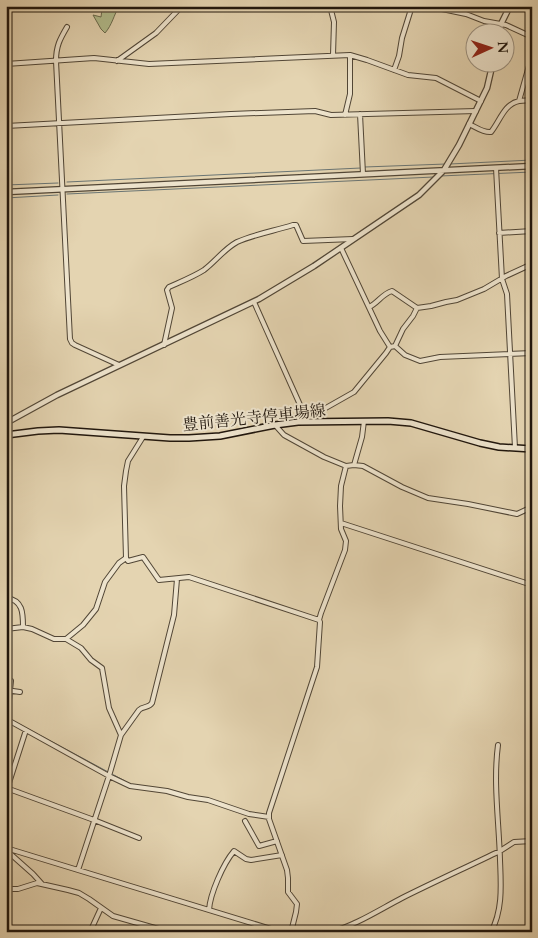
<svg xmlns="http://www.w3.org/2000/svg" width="538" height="938" font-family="Cardo,'Noto Serif JP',serif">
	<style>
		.green { fill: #b2bd8d; stroke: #696a4d }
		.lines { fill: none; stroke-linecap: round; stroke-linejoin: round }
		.stream { stroke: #6a7574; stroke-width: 1 }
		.minor-casing { stroke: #514636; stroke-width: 6 }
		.tertiary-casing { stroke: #514636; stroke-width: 7 }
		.secondary-casing { stroke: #20160d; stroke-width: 8 }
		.minor { stroke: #ede3cc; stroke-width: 4 }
		.tertiary { stroke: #ede3cc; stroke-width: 4.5 }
		.secondary { stroke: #ede3cc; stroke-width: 5 }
		.labels { text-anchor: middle; stroke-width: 4; stroke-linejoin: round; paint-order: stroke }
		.street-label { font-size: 16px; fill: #20160d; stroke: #ede3cc }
	</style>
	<rect width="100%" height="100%" fill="#e4d4b1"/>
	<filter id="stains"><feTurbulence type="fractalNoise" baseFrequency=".004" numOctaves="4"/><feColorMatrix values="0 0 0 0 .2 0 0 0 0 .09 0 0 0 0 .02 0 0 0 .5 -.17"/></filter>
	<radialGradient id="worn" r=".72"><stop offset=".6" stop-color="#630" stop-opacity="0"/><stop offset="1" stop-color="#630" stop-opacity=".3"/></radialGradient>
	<!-- green -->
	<path class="green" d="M100,6H119C114,15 112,25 105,33L101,29L93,15L101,17L102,9Z"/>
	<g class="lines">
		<!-- stream -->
		<path class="stream" d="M450,164L532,160
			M365,167L446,164
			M440,176L532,172
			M67,182L361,168
			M6,185L58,183
			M67,194L434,177
			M6,198L58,195
			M6,717L125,781"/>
		<defs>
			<path id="minor" d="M330,6L334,22L333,55
				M436,6L442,9L466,14L484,21L506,25L532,37
				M67,27C60,39 56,46 56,61L70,339L72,343L75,345L119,365
				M117,61L156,33L182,6
				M6,64L94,58L149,64L350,55L367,60L408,75L436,78L481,101
				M394,70L399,56L402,38L412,6
				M519,101L532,55
				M360,114L363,174
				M345,115L350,94V55
				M469,124C476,127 483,133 491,132C500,121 504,104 519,101C523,100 528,101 532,100
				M6,126L231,114L315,111L331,115L476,111
				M496,168L502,279L507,294L515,448
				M499,233L532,231
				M341,248L380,331L390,347
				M254,302L305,416L307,422
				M369,307C378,303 382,294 392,291L417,308L431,306L446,302L457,300L484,289L506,276L532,264
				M164,345L172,308L167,290L169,287C180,282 193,277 204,270C216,261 224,249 237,242C255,234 274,231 293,225H296L303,241L353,239
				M395,346L405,355L420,361L440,357L532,353
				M395,346L403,329L413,316L417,308
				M305,416L324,409L354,392L386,353L390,347L395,346
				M275,425L284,435L324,457L346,466L354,465L363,466L402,487L428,498L468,504L517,514L532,507
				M354,465L362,437L364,421
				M341,523L532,585
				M126,558L128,561L143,557L159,580L189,577L319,620
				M126,558L124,486L126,471L128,461L143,437
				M6,598C23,600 23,613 23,627
				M6,629L23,627L32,629L54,639H66L83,625L96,609L105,582L119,563L126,558
				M66,639L81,648L91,660L102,668L109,708L121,735L109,776L78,870
				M6,690L20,692
				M8,709L11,681
				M6,719L109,776L130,786L167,791L188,797L208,800L249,814L269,817
				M26,730L8,786L9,789L94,820L139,838
				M121,735L139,710C143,706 149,708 152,703L174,615L177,579
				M245,821L259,846L277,841
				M6,848L281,932
				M6,850L33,874L42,884
				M6,889H18L37,883L68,890L79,893L89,899L113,916L169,932
				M209,910C210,894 223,864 234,851L246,859L251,860L282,855
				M90,932L101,908
				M291,932L296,912L297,904L288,892V878L287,870L269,819V813L317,667L320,622L319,620L321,613L345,550L346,541L341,529L340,506L341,486L346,466
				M331,932C356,925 379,910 402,898C434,882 467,867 500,851L514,842L532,841
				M491,932C503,910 501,885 500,860C499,822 493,783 498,745"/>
			<path id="tertiary" d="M499,32L501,24L510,6
				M6,192L532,166
				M6,423L57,395L259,299L314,266L419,195L444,170L459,145L487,88L493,62"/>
			<path id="secondary" d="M6,435L38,431L59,430L170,438H189L220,436L275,425L298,422L388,421L411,423L480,443L499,447L532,449"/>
		</defs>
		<!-- minor casing -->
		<use href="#minor" class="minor-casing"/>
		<!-- tertiary casing -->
		<use href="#tertiary" class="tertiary-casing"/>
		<!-- secondary casing -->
		<use href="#secondary" class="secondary-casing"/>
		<!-- minor -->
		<use href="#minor" class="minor"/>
		<!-- tertiary -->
		<use href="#tertiary" class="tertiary"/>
		<!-- secondary -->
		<use href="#secondary" class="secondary"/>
	</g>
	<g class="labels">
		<!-- street labels -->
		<g class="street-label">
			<text transform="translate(254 417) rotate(-6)" y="6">豊前善光寺停車場線</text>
		</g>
	</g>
	<!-- margin -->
	<rect width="538" height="938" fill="none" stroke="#e4d4b1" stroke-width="25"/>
	<rect x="8" y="8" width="523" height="923" fill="none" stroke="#20160d" stroke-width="2.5"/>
	<rect x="12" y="12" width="513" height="913" fill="none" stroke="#20160d"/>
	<!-- north arrow -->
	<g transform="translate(490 48) rotate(87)"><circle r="24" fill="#ede3cc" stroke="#9b9180"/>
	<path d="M0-4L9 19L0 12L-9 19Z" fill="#8f2418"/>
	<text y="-8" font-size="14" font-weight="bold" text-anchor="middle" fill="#20160d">N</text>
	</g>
	<rect width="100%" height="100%" filter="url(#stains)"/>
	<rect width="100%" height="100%" fill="url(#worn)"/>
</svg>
